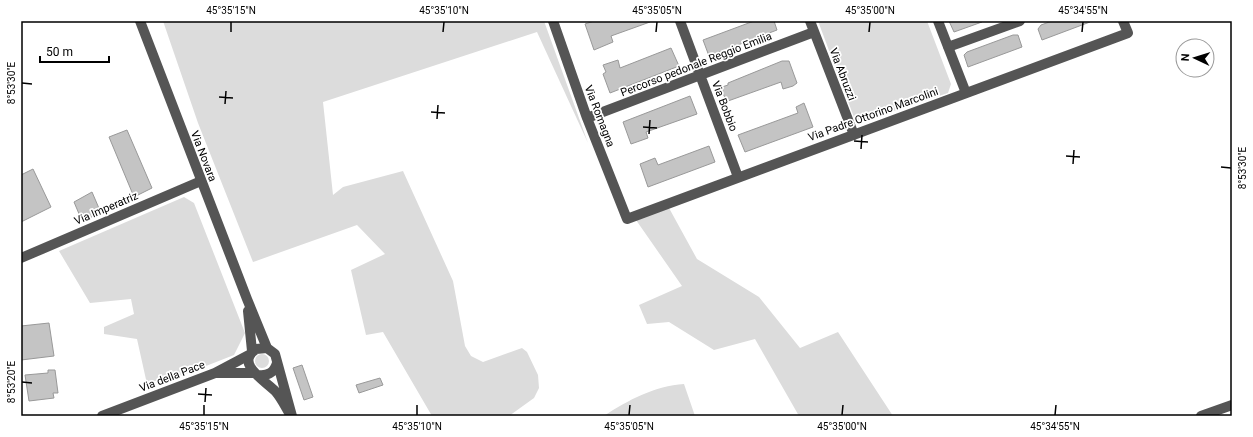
<svg xmlns="http://www.w3.org/2000/svg" width="1253" height="437" font-family="Roboto,sans-serif">
	<style>
		.green { fill: #dcdcdc }
		.building { fill: #c4c4c4; stroke: #999 }
		.lines { fill: none; stroke-linecap: round; stroke-linejoin: round }
		.minor { stroke: #555; stroke-width: 10 }
		.ticks { fill: none; stroke: #000; stroke-width: 1.5 }
		.labels { text-anchor: middle; stroke-width: 3.5; stroke-linejoin: round; paint-order: stroke }
		.street-label { font-size: 11px; fill: #000; stroke: #fff }
		.neatline { fill: none; stroke: #000; stroke-width: 1.5 }
		.ticks-label { font-size: 10px; text-anchor: middle; fill: #000 }
	</style>
	<rect width="100%" height="100%" fill="#fff"/>
	<!-- green -->
	<path class="green" d="M163,21H544L588,143L537,32L323,102L333,195L343,187L403,171L453,281L465,346L471,356L483,362L522,348L527,352L538,375L539,388L534,398L509,416H432L383,332L366,335L351,270L385,254L357,225L253,262L198,123Z
		M818,21H927L951,84L948,93L863,121L855,120Z
		M184,197L194,203L245,333L234,355L160,384L158,380L147,384L137,339L104,334V327L134,314L131,299L90,303L59,251Z
		M669,208L697,259L759,297L800,348L838,332L893,416H799L755,339L714,350L669,322L647,324L639,305L682,286L636,220Z
		M255 361a7 7 0 1 1 14 0a7 7 0 1 1-14 0Z
		M684,384L695,416H604C628,400 655,386 684,384Z"/>
	<!-- building -->
	<path class="building" d="M594,21H650V22L611,36L613,42L594,50L585,24Z
		M754,21H774L777,30L709,56L703,40Z
		M949,21H982V22L954,32Z
		M1052,21H1090V22L1042,40L1038,29L1041,25Z
		M1013,35H1018L1022,47L968,67L964,55L967,52Z
		M671,48L679,66L610,93L603,74L606,72L603,65L618,60L620,68Z
		M782,61H789L797,83L793,86L783,89L781,82L728,101L724,96L722,87L728,85V83Z
		M690,96L697,114L646,132L648,138L631,144L623,122Z
		M804,103L813,127L745,152L738,135L798,113L796,107Z
		M127,130L152,188L134,197L109,137Z
		M709,146L715,162L648,187L640,164L655,158L658,165Z
		M33,169L51,207L21,222V175Z
		M92,192L101,213L82,221L74,202Z
		M49,323L54,356L21,360V326Z
		M302,365L313,397L304,400L293,368Z
		M48,370H55L58,393H53L54,398L29,401L25,375L48,373Z
		M380,378L383,385L359,393L356,385Z"/>
	<g class="lines">
		<!-- minor -->
		<path class="minor" d="M140,21L247,299L267,348
			M553,21L587,118L627,219L1128,33L1123,21
			M680,21L738,177
			M810,21L854,135
			M938,21L966,93
			M948,47L1020,21
			M587,118L814,32
			M21,258L201,181
			M248,311L252,351
			M217,373H254
			M258,375C268,376 274,373 277,363
			M102,416L215,373L249,355
			M291,416C286,408 282,399 276,392C266,381 234,364 256,349L267,348L275,354L292,416
			M1201,416L1232,405"/>
	</g>
	<!-- ticks -->
	<path class="ticks" d="M231,32V22M443,32L444,22M656,32L657,22M869,32L870,22M1082,32L1083,22M22,83L32,84M219,97L233,98M225,104L226,91M431,112L445,113M437,119L438,105M643,127L657,128M649,134L650,120M854,141L868,142M861,149L862,135M1066,156L1080,157M1073,164L1074,150M1221,167L1231,168M22,382L32,383M198,394L212,395M205,402L206,388M204,415V405M417,415V405M629,415L630,405M842,415L843,405M1055,415L1056,405"/>
	<g class="labels">
		<!-- street labels -->
		<g class="street-label">
			<text transform="translate(696 64) rotate(-21)" y="4">Percorso pedonale Reggio Emilia</text>
			<text transform="translate(843 74) rotate(69)" y="4">Via Abruzzi</text>
			<text transform="translate(725 106) rotate(69)" y="4">Via Bobbio</text>
			<text transform="translate(873 114) rotate(-20)" y="4">Via Padre Ottorino Marcolini</text>
			<text transform="translate(600 116) rotate(69)" y="4">Via Romagna</text>
			<text transform="translate(204 156) rotate(69)" y="4">Via Novara</text>
			<text transform="translate(106 208) rotate(-23)" y="4">Via Imperatriz</text>
			<text transform="translate(172 376) rotate(-21)" y="4">Via della Pace</text>
		</g>
	</g>
	<!-- border -->
	<rect width="1253" height="437" fill="none" stroke="#ffffff" stroke-width="44"/>
	<!-- north arrow -->
	<g transform="translate(1195 58) rotate(274)"><circle r="19" fill="#ffffff" stroke="#999999"/>
	<path d="M0-3L7 15L0 10L-7 15Z" fill="#000000"/>
	<text y="-6" font-size="11" font-weight="bold" text-anchor="middle" fill="#000000">N</text>
	</g>
	<!-- scale -->
	<path d="M40 56v6h69v-6" fill="none" stroke="#000000" stroke-width="2"/>
	<text x="46" y="56" font-size="12" fill="#000000" stroke="#ffffff" stroke-width="3" paint-order="stroke">50 m</text>
	<rect x="22" y="22" width="1209" height="393" class="neatline"/>
	<g class="ticks-label">
		<text x="231" y="14">45°35'15"N</text>
		<text x="444" y="14">45°35'10"N</text>
		<text x="657" y="14">45°35'05"N</text>
		<text x="870" y="14">45°35'00"N</text>
		<text x="1083" y="14">45°34'55"N</text>
		<text transform="translate(11 83) rotate(-90)" y="4">8°53'30"E</text>
		<text transform="translate(1242 168) rotate(-90)" y="4">8°53'30"E</text>
		<text transform="translate(11 382) rotate(-90)" y="4">8°53'20"E</text>
		<text x="204" y="430">45°35'15"N</text>
		<text x="417" y="430">45°35'10"N</text>
		<text x="629" y="430">45°35'05"N</text>
		<text x="842" y="430">45°35'00"N</text>
		<text x="1055" y="430">45°34'55"N</text>
	</g>
</svg>
